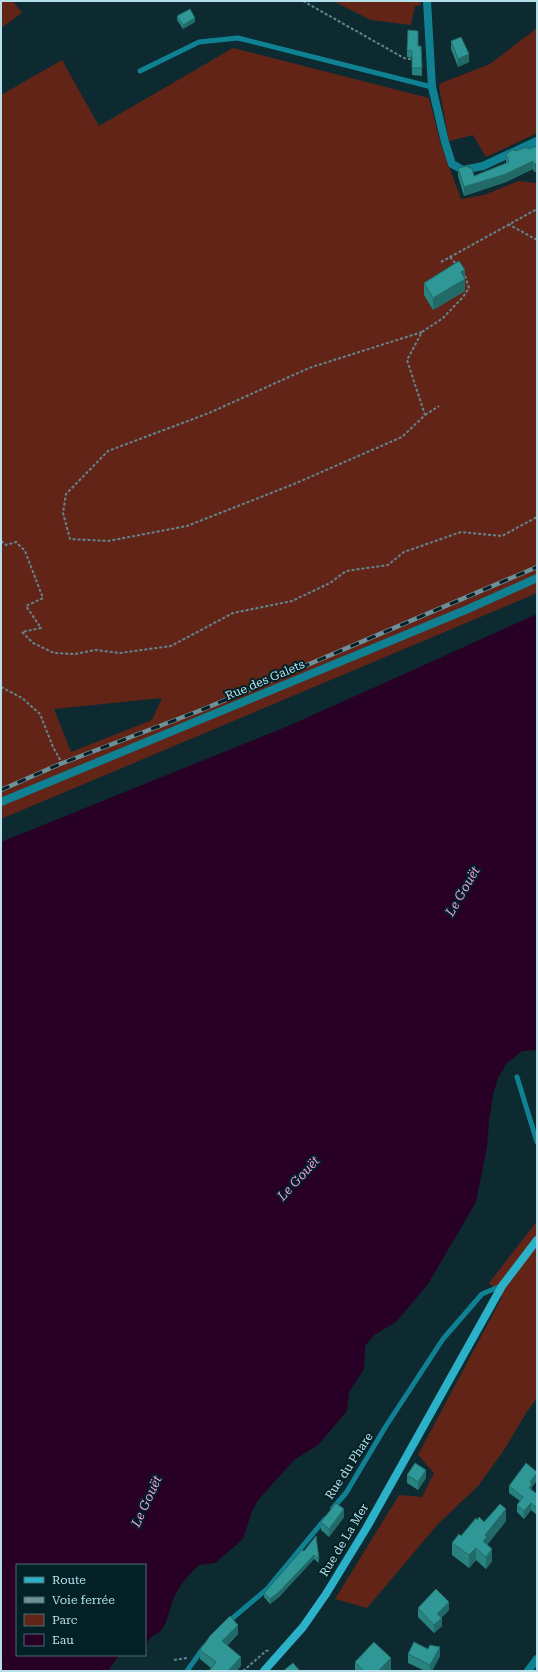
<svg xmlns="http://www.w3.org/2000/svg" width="538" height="1672" font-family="'Roboto Serif',serif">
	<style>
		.green { fill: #632418; fill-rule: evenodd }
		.water { fill: #290025 }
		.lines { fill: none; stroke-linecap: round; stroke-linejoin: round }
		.path { stroke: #61868e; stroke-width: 2; stroke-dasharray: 3 2; stroke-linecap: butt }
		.lane { stroke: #108193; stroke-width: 5 }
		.street { stroke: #108193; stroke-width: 8 }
		.secondary { stroke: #2bb1c8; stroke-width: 8 }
		.rail-casing { stroke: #6c9199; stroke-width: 4.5 }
		.rail { stroke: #022026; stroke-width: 3; stroke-dasharray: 9; stroke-linecap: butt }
		.wall { fill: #288280 }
		.shaded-wall { fill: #216a68 }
		.building { fill: #2f9795; stroke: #216a68 }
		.labels { text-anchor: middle; stroke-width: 4; stroke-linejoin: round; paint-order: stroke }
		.street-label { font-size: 12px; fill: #b5e0e9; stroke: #022026 }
		.water-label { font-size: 13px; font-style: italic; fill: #f79de9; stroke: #022026 }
	</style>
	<rect width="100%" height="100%" fill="#0c2a30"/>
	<!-- green -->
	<path class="green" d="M1,1H13L22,13L1,28Z
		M333,1H420L421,5L415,6L411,25L371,20Z
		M537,28V133L486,157L473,135L449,141L439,87L441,83L490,64Z
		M233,48L429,98L441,145L461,199L484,195L519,181L537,183V593L1,819V95L62,60L99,126ZM162,698L152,720L71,752L54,709Z
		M537,1221V1398L526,1413L504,1450L478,1486L438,1524L367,1608L335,1599L399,1495L422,1497L434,1473L418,1455L502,1297L489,1283Z"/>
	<!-- water -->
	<path class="water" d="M537,614V1050L522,1051L507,1063L498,1078L493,1095L489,1121L487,1147L476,1202L428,1284L396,1322L374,1335L365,1346L364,1369L349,1392L347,1411L318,1445L294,1460L259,1499L252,1511L243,1539L215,1563L199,1565C188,1575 179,1586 173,1600C170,1608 168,1618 164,1626C158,1638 146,1632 147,1652L145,1653V1565H17V1655H119L108,1671H1V842L293,724Z"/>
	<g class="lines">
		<!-- path -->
		<path class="path" d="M303,1L404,58L414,60
			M508,224L537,240
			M450,257L457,265
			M441,262L537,209
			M422,332L309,368L209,413L108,451L66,494L63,513L70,539L108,541L187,526L294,484L402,437L425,415L407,360L422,332L443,318L463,297L469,288L464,273
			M425,415L439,406
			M1,541L6,545L16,542L25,551L43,598L26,606L41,628L22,632
			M22,632L33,643L54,653L75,654L95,650L120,653L171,646L233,613L292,601L330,583L346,571L388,565L404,552L461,532L502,536L537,517
			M1,687L22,698L40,714L53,747L63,765
			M174,1660L187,1658
			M243,1671L266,1651L270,1650"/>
		<!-- lane -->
		<path class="lane" d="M140,71L199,42L238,38L432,87
			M517,1077L537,1142
			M333,1508L346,1493L386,1426L443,1339L482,1294L501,1286
			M228,1622L267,1589L325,1519
			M187,1671L204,1647"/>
		<!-- street -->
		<path class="street" d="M427,1L432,87L445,142L452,164L463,170L483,166L537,141
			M1,802L468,609L537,578
			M528,1671L537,1659"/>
		<!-- secondary -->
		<path class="secondary" d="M264,1671L303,1627L326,1594L367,1527L502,1286L537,1240"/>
		<defs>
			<path id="rail" d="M1,790L60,764L204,709L537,567"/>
		</defs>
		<!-- rail casing -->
		<use href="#rail" class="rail-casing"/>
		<!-- rail -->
		<use href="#rail" class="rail"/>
	</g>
	<!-- wall -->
	<path class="wall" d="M177,16L195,22L183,29L177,20Z
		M451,41L469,62L458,67L451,49Z
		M418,46H421L422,76L412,75V58L407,57V50Z
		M537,146V171L534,172L533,169L506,182L464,196L458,176V168H469L474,176L506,163V154L515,151L528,149Z
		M465,277V291L433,310L424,295V283Z
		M407,1475L426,1478L418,1490L407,1483Z
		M509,1486L532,1487V1490L537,1494V1515L531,1510L524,1519L517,1512V1505L520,1501L509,1493Z
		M344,1517L329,1537L321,1530V1522Z
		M477,1520L484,1522L506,1521L487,1545L492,1561L486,1569L476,1560L469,1568L452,1555V1543L461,1536Z
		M316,1536L319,1563L314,1559L279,1597L270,1604L264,1597V1593L304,1551Z
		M418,1608L449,1610L441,1618L442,1626L434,1633L418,1617Z
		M238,1634L227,1646L241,1666L211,1668L200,1659V1650Z
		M408,1654L440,1656L432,1671H425L408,1663Z
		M355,1662L391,1670L390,1671H355Z"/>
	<!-- shaded-wall -->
	<path class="shaded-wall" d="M195,18V22L183,29V25Z
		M469,54V62L458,67V59Z
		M533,161V169L506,182L464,196V187Z
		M537,163V171L534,172V164Z
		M465,270V291L433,310V298L461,272Z
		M426,1470V1478L418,1490V1482Z
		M537,1473V1481L532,1487V1491L529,1488L530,1482Z
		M531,1503V1510L524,1519V1511Z
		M344,1509V1517L329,1537V1529Z
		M506,1509V1521L487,1545L483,1541L485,1535Z
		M476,1548V1560L469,1568V1555Z
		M492,1549V1561L486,1569V1557Z
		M314,1555V1559L279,1597L270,1604V1599Z
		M449,1602V1610L437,1622V1614Z
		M442,1618V1626L434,1633V1625Z
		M238,1625V1634L222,1651V1641Z
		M440,1647V1656L432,1671H430V1665Z
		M241,1657V1666L237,1671H228Z
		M391,1658V1670L390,1671H378Z"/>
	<!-- building -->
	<path class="building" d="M190,9L195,18L183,25L177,16Z
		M408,30L418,31V46H421L422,68H412V51L407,50Z
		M461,37L469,54L458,59L451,41Z
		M537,146V163L534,164L533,161L506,174L464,187L458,168L468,166L469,168H472L474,176L509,162L506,154L514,149L515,151L527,147L528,149Z
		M459,261L465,270L461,272L465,279L433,298L424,283Z
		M415,1463L426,1470L418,1482L407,1475Z
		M526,1463L537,1472V1473L530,1482L532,1484L529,1488L537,1494V1508L531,1503L524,1511L517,1505L523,1497L509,1486Z
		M336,1503L344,1509L329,1529L321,1522Z
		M500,1504L506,1509L485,1535L487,1537L483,1541L492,1549L486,1557L476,1548L469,1555L452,1543L459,1534L461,1536L476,1518L477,1520L479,1517L484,1522Z
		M316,1536L319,1559L314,1555L279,1592L270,1599L264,1593L302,1550L304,1551Z
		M436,1589L449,1602L437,1614L442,1618L434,1625L418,1608Z
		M230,1616L238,1625L222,1641L241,1657L228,1671H209L216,1662L200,1650L210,1636Z
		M374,1642L391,1658L378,1671H364L355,1662Z
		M414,1642L428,1649L430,1645L440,1647L430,1665L408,1654Z
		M293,1663L300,1671H283Z"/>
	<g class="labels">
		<!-- street labels -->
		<g class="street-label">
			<text transform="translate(265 680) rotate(-23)" y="4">Rue des Galets</text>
			<text transform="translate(349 1466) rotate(-57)" y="4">Rue du Phare</text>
			<text transform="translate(344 1540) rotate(-59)" y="4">Rue de La Mer</text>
		</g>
		<!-- water labels -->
		<g class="water-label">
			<text transform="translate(462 891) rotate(-60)" y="5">Le Gouët</text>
			<text transform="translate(298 1178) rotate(-47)" y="5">Le Gouët</text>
			<text transform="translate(146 1501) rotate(-65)" y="5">Le Gouët</text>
		</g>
	</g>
	<!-- border -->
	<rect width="538" height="1672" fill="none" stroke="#b5e0e9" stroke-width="4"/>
	<!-- legend -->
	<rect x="16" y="1564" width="130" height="92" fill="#022026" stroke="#4a6d74"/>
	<rect x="24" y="1577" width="20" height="6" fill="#2bb1c8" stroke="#4a6d74"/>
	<text x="52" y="1584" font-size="12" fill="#b5e0e9">Route</text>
	<rect x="24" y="1597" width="20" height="6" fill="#6c9199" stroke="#4a6d74"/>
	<text x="52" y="1604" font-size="12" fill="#b5e0e9">Voie ferrée</text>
	<rect x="24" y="1614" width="20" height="12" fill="#632418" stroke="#4a6d74"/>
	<text x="52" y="1624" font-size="12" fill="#b5e0e9">Parc</text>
	<rect x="24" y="1634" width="20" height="12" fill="#290025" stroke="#4a6d74"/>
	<text x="52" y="1644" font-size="12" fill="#b5e0e9">Eau</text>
</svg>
